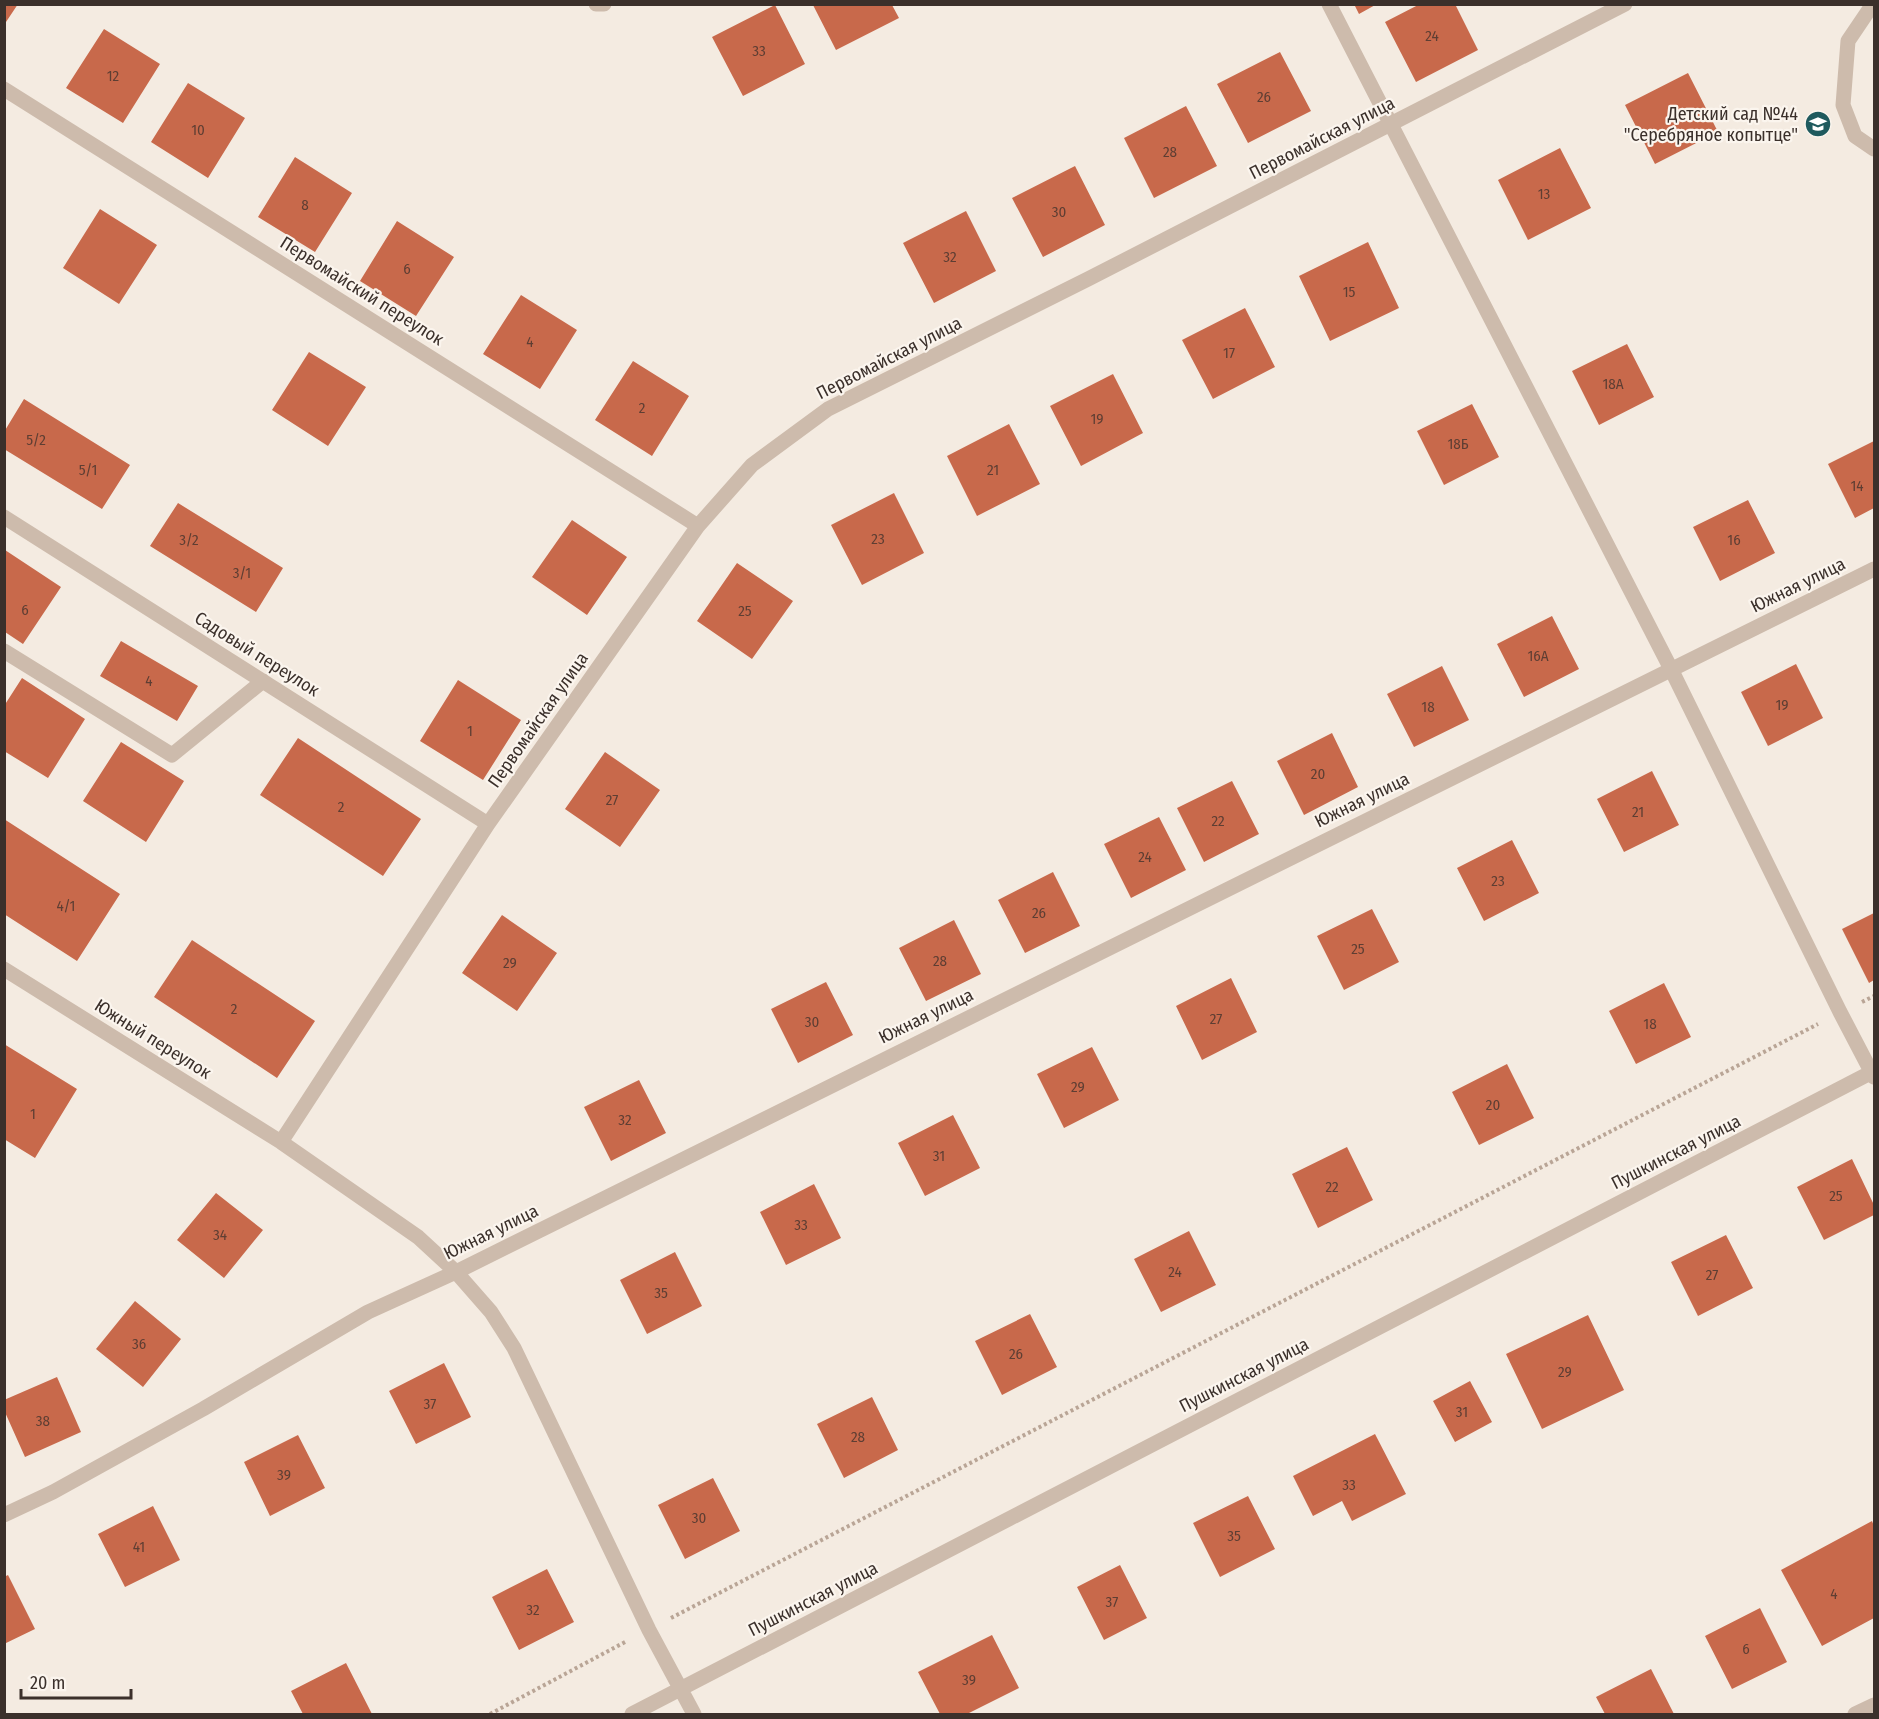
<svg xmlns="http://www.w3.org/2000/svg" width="1879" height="1719" font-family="'Fira Sans Condensed',sans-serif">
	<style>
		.building { fill: #c8694b }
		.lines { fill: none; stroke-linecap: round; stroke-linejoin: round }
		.path { stroke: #b9a596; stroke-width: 4; stroke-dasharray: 3 3; stroke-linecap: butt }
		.minor { stroke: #cdbbac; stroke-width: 15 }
		.labels { text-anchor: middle; stroke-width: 4.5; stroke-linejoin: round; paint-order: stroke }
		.number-label { font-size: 15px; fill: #5e3e33 }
		.poi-label { font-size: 18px; fill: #3b302b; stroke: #fbf5ee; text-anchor: end }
		.street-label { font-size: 18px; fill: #3b302b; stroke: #fbf5ee }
	</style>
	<rect width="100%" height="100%" fill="#f4ebe1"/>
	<!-- building -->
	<path class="building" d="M4,4H18L4,25Z
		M1354,4H1377L1359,14Z
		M1420,4H1455L1478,50L1416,82L1385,22Z
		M775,5L805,64L743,96L712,37Z
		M813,5H892L899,18L836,50Z
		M104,29L160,64L123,123L66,88Z
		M1280,52L1311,111L1248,143L1217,84Z
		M1688,73L1718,132L1655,164L1625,105Z
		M188,83L245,118L208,178L151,142Z
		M1186,106L1217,166L1154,198L1124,138Z
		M1560,148L1591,208L1528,240L1498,180Z
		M295,157L352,193L315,252L258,217Z
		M1075,166L1105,225L1043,257L1012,198Z
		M100,209L157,245L119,304L63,268Z
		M966,211L996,271L934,303L903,243Z
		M397,221L454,257L416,316L360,281Z
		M1368,242L1399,308L1330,341L1299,276Z
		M521,295L577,330L540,389L483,354Z
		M1245,308L1275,367L1213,399L1182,340Z
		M1627,344L1654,397L1599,425L1572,371Z
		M309,352L366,387L328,446L272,410Z
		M633,361L689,396L652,456L595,420Z
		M1113,374L1143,433L1081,466L1050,406Z
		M24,399L130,465L102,509L4,449V432Z
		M1472,404L1499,457L1444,485L1417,431Z
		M1009,424L1040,484L977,516L947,456Z
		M1874,441V508L1855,518L1828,464Z
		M894,493L924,553L862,585L831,525Z
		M1748,500L1775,553L1720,581L1693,527Z
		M178,503L283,568L256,612L150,546Z
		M572,520L627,557L587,615L532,577Z
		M5,550L61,587L23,644L5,632Z
		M737,563L793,601L752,659L697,621Z
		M1552,616L1579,669L1524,697L1497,644Z
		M121,641L198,686L177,721L100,676Z
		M1796,664L1823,718L1768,746L1741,692Z
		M1442,666L1469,720L1414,747L1387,694Z
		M22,678L85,719L48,778L4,751V706Z
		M458,680L521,720L483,780L420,741Z
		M1332,733L1358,787L1304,815L1277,761Z
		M298,738L421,819L383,876L260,795Z
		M121,742L184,781L146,842L83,801Z
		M605,752L660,790L620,847L565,809Z
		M1652,771L1679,825L1624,852L1597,799Z
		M1232,781L1259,834L1204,862L1177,808Z
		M1159,817L1186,870L1131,898L1104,844Z
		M4,819L120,894L77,961L4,914Z
		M1512,840L1539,893L1484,921L1457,868Z
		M1053,872L1080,926L1025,953L998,900Z
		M1372,909L1399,962L1344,990L1317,936Z
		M1874,913V980L1869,983L1842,929Z
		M502,915L557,953L517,1011L462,973Z
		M954,920L981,974L926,1001L899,948Z
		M192,940L315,1021L277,1078L154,997Z
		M1231,978L1257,1032L1202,1060L1176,1006Z
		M826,982L853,1035L798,1063L771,1009Z
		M1664,983L1691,1037L1636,1064L1609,1011Z
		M4,1044L77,1089L35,1158L4,1139Z
		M1092,1047L1119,1100L1064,1128L1037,1074Z
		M1507,1064L1534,1118L1479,1145L1452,1092Z
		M639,1080L666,1133L611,1161L584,1107Z
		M953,1115L980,1168L925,1196L898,1143Z
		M1347,1147L1373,1200L1318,1228L1292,1174Z
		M1852,1159L1874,1205V1215L1824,1240L1797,1187Z
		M814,1184L841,1238L786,1265L760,1212Z
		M216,1193L263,1230L224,1278L177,1240Z
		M1189,1231L1216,1285L1161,1312L1134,1259Z
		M1726,1235L1753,1288L1698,1316L1671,1262Z
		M675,1252L702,1306L647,1334L620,1280Z
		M135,1301L181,1339L143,1387L96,1349Z
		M1030,1314L1057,1367L1002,1395L975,1341Z
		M1588,1315L1624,1390L1542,1429L1506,1354Z
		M444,1363L471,1417L416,1444L389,1391Z
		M57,1377L81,1432L25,1457L4,1410V1400Z
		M1470,1381L1492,1422L1455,1442L1433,1401Z
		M872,1397L898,1450L844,1478L817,1424Z
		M1375,1434L1406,1494L1352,1521L1342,1501L1313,1516L1293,1476Z
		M298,1435L325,1488L270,1516L244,1462Z
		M713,1478L740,1531L685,1559L658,1505Z
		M1248,1496L1275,1549L1220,1577L1193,1523Z
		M153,1506L180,1560L125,1587L98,1534Z
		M1872,1521L1874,1526V1618L1822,1646L1781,1570Z
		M1120,1565L1147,1618L1104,1640L1077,1587Z
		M547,1569L574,1622L519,1650L492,1597Z
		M8,1575L35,1629L4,1644V1577Z
		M1760,1608L1787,1662L1732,1689L1705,1636Z
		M992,1635L1019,1688L967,1714H940L918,1672Z
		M346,1663L372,1714H303L291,1691Z
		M1651,1669L1674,1714H1605L1596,1697Z"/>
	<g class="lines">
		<!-- path -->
		<path class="path" d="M1862,1002L1874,996
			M671,1618L1818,1024
			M490,1714L627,1641"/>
		<!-- minor -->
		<path class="minor" d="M596,4H604
			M1329,4L1671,669L1840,1012L1874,1077
			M1873,4L1848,41L1843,105L1855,136L1874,149
			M4,89L698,526
			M4,517L488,824
			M4,651L172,755L263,681
			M4,969L281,1142L418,1237L456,1272L491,1312L514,1348L649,1630L694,1714
			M281,1142L488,824L698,526L752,465L828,409L1088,279L1625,4
			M4,1515L53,1492L203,1409L368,1312L456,1272L1874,569
			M632,1714L1874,1071
			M1855,1714L1874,1705"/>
	</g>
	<!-- icons -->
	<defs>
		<symbol id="school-disc" viewBox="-11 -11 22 22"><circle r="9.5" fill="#1f5a5e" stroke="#fbf5ee"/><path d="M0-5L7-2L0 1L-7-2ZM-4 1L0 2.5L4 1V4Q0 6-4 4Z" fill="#fff"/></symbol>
	</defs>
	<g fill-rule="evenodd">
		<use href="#school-disc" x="1803" y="109" width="30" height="30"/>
	</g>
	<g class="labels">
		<!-- number labels -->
		<g class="number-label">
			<text x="1432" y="41">24</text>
			<text x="759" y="56">33</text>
			<text x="113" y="81">12</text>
			<text x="1264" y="102">26</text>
			<text x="198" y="135">10</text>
			<text x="1170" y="157">28</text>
			<text x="1544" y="199">13</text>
			<text x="305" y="210">8</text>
			<text x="1059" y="217">30</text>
			<text x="950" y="262">32</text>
			<text x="407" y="274">6</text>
			<text x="1349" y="297">15</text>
			<text x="530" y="347">4</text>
			<text x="1229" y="358">17</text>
			<text x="1613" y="389">18А</text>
			<text x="642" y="413">2</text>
			<text x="1097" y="424">19</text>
			<text x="36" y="445">5/2</text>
			<text x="1458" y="449">18Б</text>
			<text x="88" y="475">5/1</text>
			<text x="993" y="475">21</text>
			<text x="1857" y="491">14</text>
			<text x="878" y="544">23</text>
			<text x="189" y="545">3/2</text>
			<text x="1734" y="545">16</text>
			<text x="242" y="578">3/1</text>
			<text x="25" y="615">6</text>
			<text x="745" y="616">25</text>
			<text x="1538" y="661">16А</text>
			<text x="149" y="686">4</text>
			<text x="1782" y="710">19</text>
			<text x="1428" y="712">18</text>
			<text x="470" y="736">1</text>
			<text x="1318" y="779">20</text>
			<text x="612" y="805">27</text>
			<text x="341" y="812">2</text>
			<text x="1638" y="817">21</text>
			<text x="1218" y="826">22</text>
			<text x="1145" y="862">24</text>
			<text x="1498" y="886">23</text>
			<text x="66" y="911">4/1</text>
			<text x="1039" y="918">26</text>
			<text x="1358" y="954">25</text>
			<text x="940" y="966">28</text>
			<text x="510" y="968">29</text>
			<text x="234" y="1014">2</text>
			<text x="1216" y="1024">27</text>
			<text x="812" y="1027">30</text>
			<text x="1650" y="1029">18</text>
			<text x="1078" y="1092">29</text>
			<text x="1493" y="1110">20</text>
			<text x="33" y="1119">1</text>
			<text x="625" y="1125">32</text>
			<text x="939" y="1161">31</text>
			<text x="1332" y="1192">22</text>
			<text x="1836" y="1201">25</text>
			<text x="801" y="1230">33</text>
			<text x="220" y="1240">34</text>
			<text x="1175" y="1277">24</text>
			<text x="1712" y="1280">27</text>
			<text x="661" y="1298">35</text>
			<text x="139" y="1349">36</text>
			<text x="1016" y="1359">26</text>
			<text x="1565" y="1377">29</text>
			<text x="430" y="1409">37</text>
			<text x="1462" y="1417">31</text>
			<text x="43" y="1426">38</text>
			<text x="858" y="1442">28</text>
			<text x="284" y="1480">39</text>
			<text x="1349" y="1490">33</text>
			<text x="699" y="1523">30</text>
			<text x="1234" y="1541">35</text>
			<text x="139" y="1552">41</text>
			<text x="1834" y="1599">4</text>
			<text x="1112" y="1607">37</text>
			<text x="533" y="1615">32</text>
			<text x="1746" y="1654">6</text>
			<text x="969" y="1685">39</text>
		</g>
		<!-- poi labels -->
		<g class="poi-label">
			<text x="1798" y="120">Детский сад №44<tspan x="1798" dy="21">"Серебряное копытце"</tspan></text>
		</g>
		<!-- street labels -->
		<g class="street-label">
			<text transform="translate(1322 138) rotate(-27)" y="6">Первомайская улица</text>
			<text transform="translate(362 291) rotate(32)" y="6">Первомайский переулок</text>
			<text transform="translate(889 358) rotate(-27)" y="6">Первомайская улица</text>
			<text transform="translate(1798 585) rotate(-26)" y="6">Южная улица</text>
			<text transform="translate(257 654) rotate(32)" y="6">Садовый переулок</text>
			<text transform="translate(538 720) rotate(-55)" y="6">Первомайская улица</text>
			<text transform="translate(1362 800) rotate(-26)" y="6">Южная улица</text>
			<text transform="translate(926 1016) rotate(-26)" y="6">Южная улица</text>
			<text transform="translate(153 1039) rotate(32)" y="6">Южный переулок</text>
			<text transform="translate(1676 1152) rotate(-27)" y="6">Пушкинская улица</text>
			<text transform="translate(491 1232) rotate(-26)" y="6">Южная улица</text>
			<text transform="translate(1244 1375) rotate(-27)" y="6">Пушкинская улица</text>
			<text transform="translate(813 1599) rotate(-27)" y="6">Пушкинская улица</text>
		</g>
	</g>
	<!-- border -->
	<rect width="1879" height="1719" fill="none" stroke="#3b302b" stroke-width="12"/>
	<!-- scale -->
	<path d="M21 1689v9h110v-9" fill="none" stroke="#3b302b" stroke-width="3"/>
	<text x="30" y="1689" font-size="18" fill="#3b302b" stroke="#fbf5ee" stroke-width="4.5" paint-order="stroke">20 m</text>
</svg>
